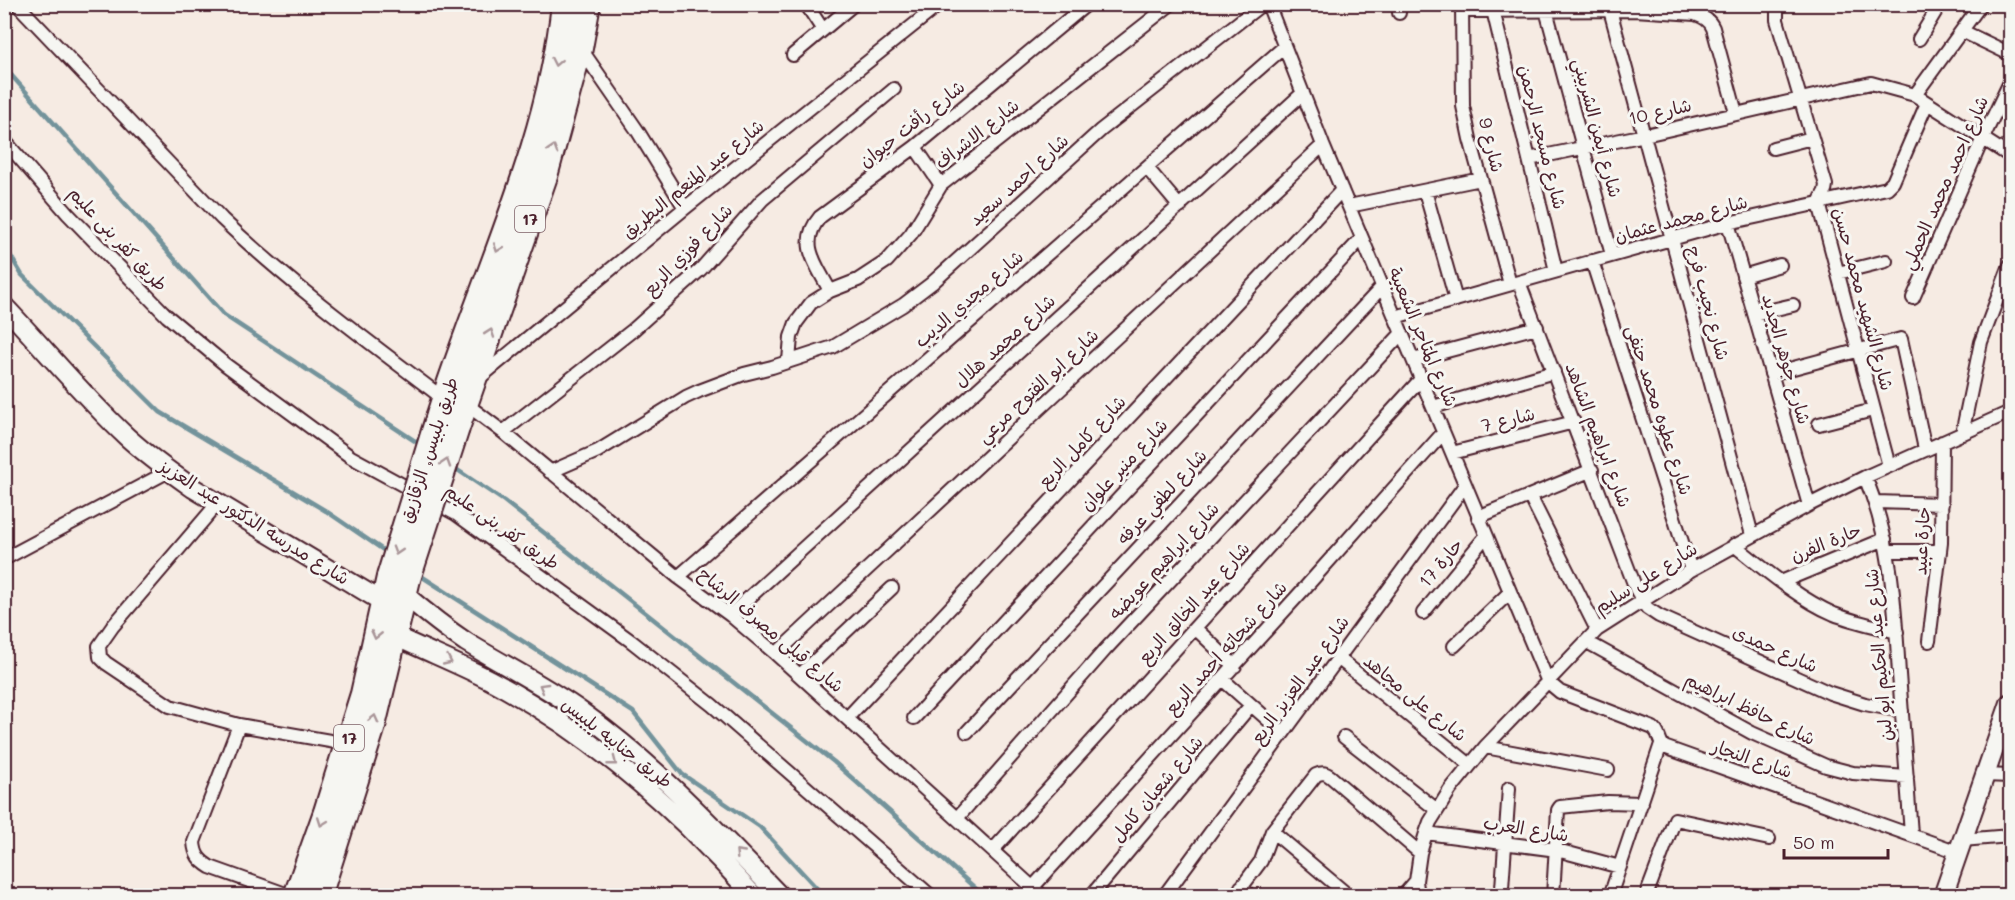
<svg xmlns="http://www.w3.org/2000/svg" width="2015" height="900" font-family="Mali,'Playpen Sans Arabic',sans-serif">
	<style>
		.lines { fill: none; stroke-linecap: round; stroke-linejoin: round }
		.stream { stroke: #73939b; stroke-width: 4.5 }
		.street-casing { stroke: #4a1f2b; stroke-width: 16 }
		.secondary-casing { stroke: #4a1f2b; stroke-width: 22 }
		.highway-casing { stroke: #4a1f2b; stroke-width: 28 }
		.street { stroke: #f6f6f2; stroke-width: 12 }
		.secondary { stroke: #f6f6f2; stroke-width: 18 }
		.highway { stroke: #f6f6f2; stroke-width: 24 }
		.highway-bridge-casing { stroke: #4a1f2b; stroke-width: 28; stroke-linecap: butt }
		.highway-bridge { stroke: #f6f6f2; stroke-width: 24 }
		.oneway { stroke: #a99598 }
		.labels { text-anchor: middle; stroke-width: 6; stroke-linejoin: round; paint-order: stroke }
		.shield { fill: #f6f6f2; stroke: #7e6067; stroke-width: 1.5 }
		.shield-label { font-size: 16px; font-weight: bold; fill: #4a1f2b }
		.street-label { font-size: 18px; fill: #4a1f2b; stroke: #f6f6f2 }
	</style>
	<rect width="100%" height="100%" fill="#f6ebe3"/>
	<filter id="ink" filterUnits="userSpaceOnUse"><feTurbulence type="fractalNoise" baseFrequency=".0167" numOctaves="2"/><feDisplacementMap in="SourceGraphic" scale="12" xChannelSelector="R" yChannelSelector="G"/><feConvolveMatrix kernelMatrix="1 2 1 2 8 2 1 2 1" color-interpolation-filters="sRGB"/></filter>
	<g filter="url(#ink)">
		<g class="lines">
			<!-- stream -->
			<path class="stream" d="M4,67L224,315L421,445
				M4,245L22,275L160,412L326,511L389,554
				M453,467L504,501L834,762L984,896
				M418,574L633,712L682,774L760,827L824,896"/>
			<defs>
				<path id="street" d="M17,4L222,219C291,285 368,341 444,399
					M806,4L823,30
					M1268,4L1323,145L1548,682L1560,692L1653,728C1660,733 1658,741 1664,747L1958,852
					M1399,4V13
					M1462,4L1463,106L1470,139L1510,284
					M1777,4V20L1826,185L1825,191L1819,203L1889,466
					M1493,10L1556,271
					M1546,10L1612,255
					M1610,10L1752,535
					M1462,11L1635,10L1695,14C1703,17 1709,19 1713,28L1736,113
					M1962,31L2010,54
					M1919,39L1940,4
					M581,49L637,130L685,208
					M793,55L854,4
					M1915,95L1981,4
					M4,140L68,214L167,316L226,365L351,457L456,514L631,641L712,705L931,896
					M915,147L941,185
					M1773,148L1812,138
					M1529,159L1645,135L1871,83L1915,95L2010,156
					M1147,168L1180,207
					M1425,191L1456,300
					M1349,206L1481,179
					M1728,223L1809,505
					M1592,261L1691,570
					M1838,273L1886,261
					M1743,276L1780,265
					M1519,282L1636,589L1647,608L1659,616L1830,693L1865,704L1902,711
					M830,291C817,265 797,244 820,217L915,147L1087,4
					M1913,298L1983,138L2010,82
					M1754,314L1793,305
					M1395,317L1728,223L1887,188L1893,182L1927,103
					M1413,360L1537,327
					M789,361L791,337L796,323L811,303L830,291L858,280L887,261L911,234L941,185L1171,4
					M1771,374L1901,339L1925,449
					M478,379L685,208L940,4
					M466,404L503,432L678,577L730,615L776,654L1042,896
					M1433,407L1554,372
					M1819,424L1873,410
					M503,432L633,330L701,269L762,200L894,89
					M1962,434L1981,342L2010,265
					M1452,453L1574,422
					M550,472L598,451L686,397L699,391L744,374L772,367L833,347L903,305L932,283L1101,130L1262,4
					M1865,477C1892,540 1895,607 1899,674C1903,727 1907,781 1911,834
					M1530,496L1597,630
					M1876,502L1942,504
					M218,503L113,626L99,646L100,657L106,663L170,706L239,725L347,744
					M1478,517L1592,470
					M1734,545C1764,569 1799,599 1834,614C1854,622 1876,626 1897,632
					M1887,551H1940
					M4,559L169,471
					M678,577L1284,47
					M1781,582L1885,539
					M1423,613L1486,536
					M730,615L1303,93
					M1195,628L1235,666
					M1929,641L1941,543L1942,442
					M1587,642L1752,733L1826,766L1853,773L1907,777
					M1454,646L1510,592
					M776,654L1323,145
					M1338,658L1470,765
					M800,675L892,588
					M1222,679L1283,733
					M847,718L1342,190
					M914,718L1362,238
					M239,725L194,842C195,855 199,860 210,867L291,896
					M967,732L1382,287
					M1344,737L1437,810
					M1485,747L1608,770
					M1985,775L2010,776
					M958,817L1105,650L1402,333
					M1272,831L1349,896
					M1426,833L1557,850L1620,867
					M1962,840L2010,836
					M993,850L1421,379
					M1033,887L1303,590L1443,433
					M1241,887L1251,896
					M1502,888L1509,788
					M1091,896L1251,705
					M1164,896L1465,485
					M1235,896L1261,861L1272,831L1316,775C1323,772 1326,773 1331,777L1420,853
					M1403,896L1416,881
					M1418,896L1416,881L1420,853L1426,833L1430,822L1450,790L1485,747L1597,630L1691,570L1809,505L1865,477L2010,412
					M1553,896L1558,810L1560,807L1608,802L1642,803
					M1610,896L1661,744
					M1646,896L1675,819L1769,839"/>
				<path id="secondary" d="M4,306C45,349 84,397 127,437C148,456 170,472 193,488L383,602
					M405,595C425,612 445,628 466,642C505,666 546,686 583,713C656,765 717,831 780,896
					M395,636C426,651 459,664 490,680C562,718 629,770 687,826C710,849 732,872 754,896
					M1943,896L2010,703"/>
				<path id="highway" d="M439,415C482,279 549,147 564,4
					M457,428L545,176L580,48L588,4
					M296,896L326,812L363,694L389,577
					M319,896L373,726L408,579"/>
			</defs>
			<!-- street casing -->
			<use href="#street" class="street-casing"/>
			<!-- secondary casing -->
			<use href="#secondary" class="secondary-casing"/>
			<!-- highway casing -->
			<use href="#highway" class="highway-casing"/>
			<!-- street -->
			<use href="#street" class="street"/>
			<!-- secondary -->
			<use href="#secondary" class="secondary"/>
			<!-- highway -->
			<use href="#highway" class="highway"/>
			<defs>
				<path id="highway-bridge" d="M389,577L439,415
					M408,579L457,428"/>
			</defs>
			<!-- highway-bridge casing -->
			<use href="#highway-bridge" class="highway-bridge-casing"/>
			<!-- highway-bridge -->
			<use href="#highway-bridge" class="highway-bridge"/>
		</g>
		<!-- one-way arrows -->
		<defs><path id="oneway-chevron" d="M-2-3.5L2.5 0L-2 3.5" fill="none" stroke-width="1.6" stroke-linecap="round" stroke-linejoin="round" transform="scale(1.5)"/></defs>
		<g class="oneway">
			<use href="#oneway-chevron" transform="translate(556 62) rotate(101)"/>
			<use href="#oneway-chevron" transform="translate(553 149) rotate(-73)"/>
			<use href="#oneway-chevron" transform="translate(498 248) rotate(110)"/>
			<use href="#oneway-chevron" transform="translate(490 333) rotate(-71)"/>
			<use href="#oneway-chevron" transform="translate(446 463) rotate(-72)"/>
			<use href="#oneway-chevron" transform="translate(397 551) rotate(107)"/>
			<use href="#oneway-chevron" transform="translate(376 635) rotate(103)"/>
			<use href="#oneway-chevron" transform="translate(448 661) rotate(25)"/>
			<use href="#oneway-chevron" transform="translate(543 687) rotate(-150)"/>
			<use href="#oneway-chevron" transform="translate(374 719) rotate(-76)"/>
			<use href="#oneway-chevron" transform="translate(613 762) rotate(38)"/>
			<use href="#oneway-chevron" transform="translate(322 822) rotate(110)"/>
			<use href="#oneway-chevron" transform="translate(739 853) rotate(-134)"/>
		</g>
	</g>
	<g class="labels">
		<!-- shield labels -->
		<g class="shield">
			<rect x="515" y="206" width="30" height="26" rx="4.5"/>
			<rect x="334" y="725" width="30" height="26" rx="4.5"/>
		</g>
		<g class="shield-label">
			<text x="530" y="225">17</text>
			<text x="349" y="744">17</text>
		</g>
		<!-- street labels -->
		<g class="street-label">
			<text transform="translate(1660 112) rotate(-13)" y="6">شارع 10</text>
			<text transform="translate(912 124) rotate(-38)" y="6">شارع رأفت حيوان</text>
			<text transform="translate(1597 128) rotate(75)" y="6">شارع أيمن الشربيني</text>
			<text transform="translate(977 134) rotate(-38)" y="6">شارع الاشراف</text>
			<text transform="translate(1542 137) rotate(76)" y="6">شارع مسجد الرحمن</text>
			<text transform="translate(1491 145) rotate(76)" y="6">شارع 9</text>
			<text transform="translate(693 179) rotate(-39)" y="6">شارع عبد المنعم البطريق</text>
			<text transform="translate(1019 180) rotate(-42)" y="6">شارع احمد سعيد</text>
			<text transform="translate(1945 183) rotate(-66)" y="6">شارع احمد محمد الحملي</text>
			<text transform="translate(1681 219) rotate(-15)" y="6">شارع محمد عثمان</text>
			<text transform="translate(118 239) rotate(47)" y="6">طريق كفر بنى عليم</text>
			<text transform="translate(688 250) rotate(-46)" y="6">شارع فوزي الربع</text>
			<text transform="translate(969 299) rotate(-41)" y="6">شارع مجدي الديب</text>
			<text transform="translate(1863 299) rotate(75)" y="6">شارع الشهيد محمد حسن</text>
			<text transform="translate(1708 303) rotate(75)" y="6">شارع نجيب فرج</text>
			<text transform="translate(1423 337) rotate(67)" y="6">شارع المتاجر الشعبية</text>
			<text transform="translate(1005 341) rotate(-42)" y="6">شارع محمد هلال</text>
			<text transform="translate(1786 359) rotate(74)" y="6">شارع جوهر الجديد</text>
			<text transform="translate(1038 386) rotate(-43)" y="6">شارع ابو الفتوح مرعي</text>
			<text transform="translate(1659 410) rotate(72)" y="6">شارع عطوه محمد حنفى</text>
			<text transform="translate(1508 420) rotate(-14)" y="6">شارع 7</text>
			<text transform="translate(1598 435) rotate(69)" y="6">شارع ابراهيم الشاهد</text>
			<text transform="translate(1082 442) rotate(-47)" y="6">شارع كامل الربع</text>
			<text transform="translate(429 450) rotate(-72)" y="6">طريق بلبيس, الزقازيق</text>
			<text transform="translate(1124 465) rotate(-47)" y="6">شارع منير علوان</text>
			<text transform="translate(1162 497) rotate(-47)" y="6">شارع لطفي عرفه</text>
			<text transform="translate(254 522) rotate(32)" y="6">شارع مدرسه الدكتور عبد العزيز</text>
			<text transform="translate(502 527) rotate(35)" y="6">طريق كفر بنى عليم</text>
			<text transform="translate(1922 541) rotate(-87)" y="6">حارة عبيد</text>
			<text transform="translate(1826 543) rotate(-22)" y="6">حارة الفرن</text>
			<text transform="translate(1164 561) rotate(-47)" y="6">شارع ابراهيم عويضه</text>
			<text transform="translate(1441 563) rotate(-50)" y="6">حارة 17</text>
			<text transform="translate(1646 578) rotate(-32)" y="6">شارع على سليم</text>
			<text transform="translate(1194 603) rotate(-48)" y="6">شارع عبد الخالق الربع</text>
			<text transform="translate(771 630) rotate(40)" y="6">شارع قبلى مصرف الرشاح</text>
			<text transform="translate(1226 648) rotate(-48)" y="6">شارع شحاته احمد الربع</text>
			<text transform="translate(1775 649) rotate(24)" y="6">شارع حمدى</text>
			<text transform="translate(1879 655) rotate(-95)" y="6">شارع عبد الحكيم ابو لبن</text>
			<text transform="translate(1300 680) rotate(-54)" y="6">شارع عبد العزيز الربع</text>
			<text transform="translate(1415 698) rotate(39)" y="6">شارع على مجاهد</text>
			<text transform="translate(1750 709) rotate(26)" y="6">شارع حافظ ابراهيم</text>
			<text transform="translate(617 743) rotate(38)" y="6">طريق جنابيه بلبيس</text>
			<text transform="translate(1752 759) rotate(19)" y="6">شارع النجار</text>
			<text transform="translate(1157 789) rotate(-50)" y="6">شارع شعبان كامل</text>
			<text transform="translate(1526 829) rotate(9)" y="6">شارع العرب</text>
		</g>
	</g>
	<!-- margin -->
	<rect width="2015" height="900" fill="none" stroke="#f6f6f2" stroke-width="24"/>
	<rect x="12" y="12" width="1991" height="876" fill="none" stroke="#4a1f2b" stroke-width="2" filter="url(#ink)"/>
	<!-- scale -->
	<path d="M1784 849v9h104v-9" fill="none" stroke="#4a1f2b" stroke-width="3"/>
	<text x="1793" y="849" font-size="18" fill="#4a1f2b" stroke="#f6f6f2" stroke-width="4.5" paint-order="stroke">50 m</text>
</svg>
